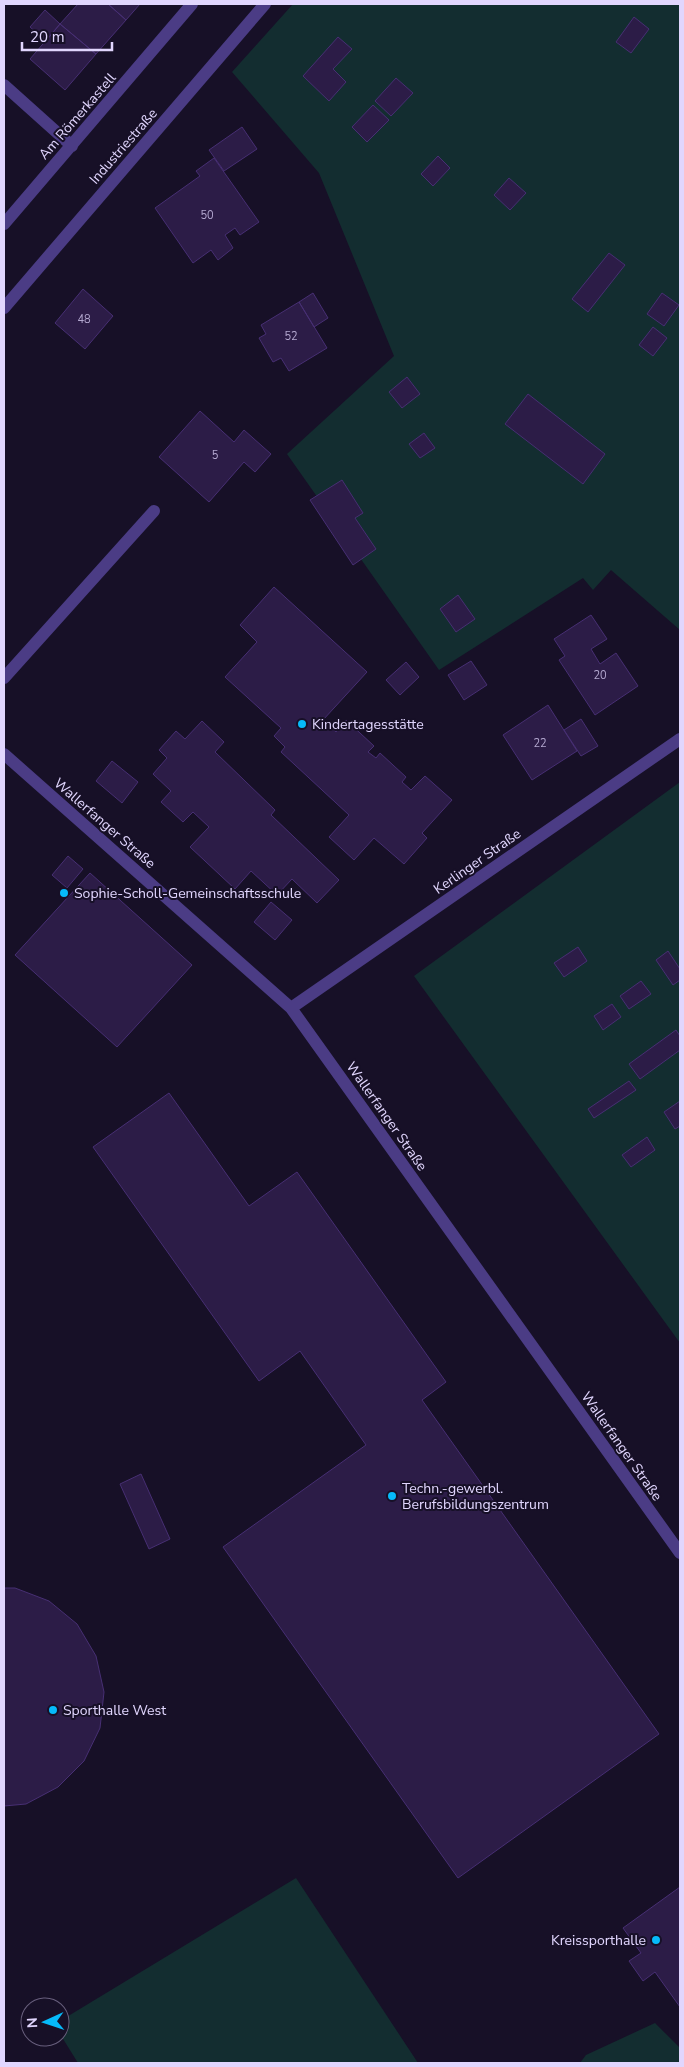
<svg xmlns="http://www.w3.org/2000/svg" width="684" height="2067" font-family="'Nunito Sans',sans-serif">
	<style>
		.green { fill: #132d30 }
		.building { fill: #2c1c47; stroke: #472f73 }
		.lines { fill: none; stroke-linecap: round; stroke-linejoin: round }
		.service { stroke: #4b3c85; stroke-width: 12 }
		.minor { stroke: #4b3c85; stroke-width: 12 }
		.poi-dot { fill: #06bafa; stroke: #171027; stroke-width: 2 }
		.labels { text-anchor: middle; stroke-width: 4; stroke-linejoin: round; paint-order: stroke }
		.number-label { font-size: 11px; fill: #b4a8d0 }
		.street-label { font-size: 14px; fill: #e1d6fe; stroke: #171027 }
		.poi-label { font-size: 14px; fill: #e1d6fe; stroke: #171027; text-anchor: start }
	</style>
	<rect width="100%" height="100%" fill="#171027"/>
	<!-- green -->
	<path class="green" d="M293,4H680V630L611,570L593,590L583,578L439,670L287,454L394,356L319,173L232,72Z
		M680,782V1343L414,976Z
		M296,1878L418,2063H78L60,2034V2021Z
		M655,2023L680,2048V2063H580L586,2055Z"/>
	<!-- building -->
	<path class="building" d="M78,4H108L126,20L96,54L60,24Z
		M108,4H140L126,20Z
		M45,10L60,24L46,41L30,27Z
		M634,17L649,29L631,53L616,42Z
		M60,24L96,54L65,90L30,59Z
		M338,37L352,49L333,69L346,82L329,101L303,76Z
		M396,78L413,93L391,116L375,101Z
		M373,105L389,120L367,142L352,127Z
		M242,127L257,149L224,171L209,150Z
		M438,156L450,168L433,186L421,174Z
		M214,158L259,222L240,235L235,228L225,235L233,248L218,260L211,250L193,263L155,208L200,176L196,171Z
		M509,178L526,193L510,210L494,195Z
		M609,253L625,265L588,312L572,299Z
		M83,289L113,316L85,349L55,323Z
		M313,293L328,318L314,327L299,302Z
		M662,293L679,305L664,326L647,314Z
		M299,302L327,348L289,371L281,358L273,362L259,338L266,334L261,325Z
		M653,327L667,338L653,356L639,345Z
		M407,377L420,394L402,408L389,392Z
		M528,394L605,454L583,484L505,424Z
		M200,411L234,442L244,430L271,454L255,472L244,462L209,502L159,457Z
		M424,433L435,448L420,458L409,444Z
		M342,480L363,513L355,518L376,549L353,565L310,500Z
		M274,587L367,672L323,720L336,732L346,720L374,746L368,752L376,758L380,753L406,777L402,782L411,790L425,776L452,800L422,833L427,838L404,864L374,838L354,860L329,837L349,815L281,752L285,747L274,736L281,728L225,677L257,642L240,625Z
		M458,595L475,619L456,632L440,609Z
		M591,615L607,639L591,649L600,664L616,653L638,686L595,715L559,660L565,656L554,639Z
		M471,661L487,685L464,700L448,675Z
		M406,662L419,677L400,695L386,680Z
		M548,705L577,751L532,780L503,735Z
		M581,719L598,746L581,756L564,730Z
		M202,721L224,742L215,752L275,810L271,815L339,880L317,903L292,879L277,895L251,871L235,889L190,847L209,827L193,812L183,822L161,802L171,791L153,774L167,758L159,750L176,731L185,739Z
		M112,761L138,782L122,803L96,781Z
		M68,856L83,869L67,888L52,875Z
		M90,873L192,965L117,1047L15,955Z
		M271,902L292,920L275,940L254,922Z
		M578,947L587,961L564,977L554,963Z
		M668,951L680,969V980L673,985L656,960Z
		M641,981L651,994L629,1009L620,996Z
		M612,1004L621,1017L603,1030L594,1016Z
		M676,1030L680,1036V1050L640,1079L629,1064Z
		M629,1081L636,1090L594,1118L588,1109Z
		M169,1093L249,1206L297,1172L446,1382L422,1400L659,1734L458,1878L223,1547L366,1445L300,1351L259,1381L93,1147Z
		M680,1101V1126L675,1129L664,1112Z
		M647,1137L655,1150L631,1167L622,1155Z
		M141,1474L170,1539L149,1549L120,1484Z
		M4,1588H15L49,1601L77,1624L96,1656L104,1692L100,1728L84,1761L58,1787L26,1804L4,1806Z
		M680,1887V2007L655,1972L643,1981L629,1961L641,1953L623,1928Z"/>
	<g class="lines">
		<!-- service -->
		<path class="service" d="M4,678L154,511"/>
		<!-- minor -->
		<path class="minor" d="M4,85L72,146
			M4,224L192,4
			M4,308L265,4
			M4,754L291,1008L680,1553
			M291,1008L680,739"/>
	</g>
	<!-- markers -->
	<g class="poi-dot">
		<circle cx="302" cy="724" r="5"/>
		<circle cx="64" cy="893" r="5"/>
		<circle cx="392" cy="1496" r="5"/>
		<circle cx="53" cy="1710" r="5"/>
		<circle cx="656" cy="1940" r="5"/>
	</g>
	<g class="labels">
		<!-- number labels -->
		<g class="number-label">
			<text x="207" y="219">50</text>
			<text x="84" y="323">48</text>
			<text x="291" y="340">52</text>
			<text x="215" y="459">5</text>
			<text x="600" y="679">20</text>
			<text x="540" y="747">22</text>
		</g>
		<!-- street labels -->
		<g class="street-label">
			<text transform="translate(77 116) rotate(-49)" y="5">Am Römerkastell</text>
			<text transform="translate(123 146) rotate(-49)" y="5">Industriestraße</text>
			<text transform="translate(105 823) rotate(41)" y="5">Wallerfanger Straße</text>
			<text transform="translate(477 861) rotate(-35)" y="5">Kerlinger Straße</text>
			<text transform="translate(387 1116) rotate(55)" y="5">Wallerfanger Straße</text>
			<text transform="translate(622 1446) rotate(55)" y="5">Wallerfanger Straße</text>
		</g>
		<!-- poi labels -->
		<g class="poi-label">
			<text x="312" y="729">Kindertagesstätte</text>
			<text x="74" y="898">Sophie-Scholl-Gemeinschaftsschule</text>
			<text x="402" y="1493">Techn.-gewerbl.<tspan x="402" dy="16">Berufsbildungszentrum</tspan></text>
			<text x="63" y="1715">Sporthalle West</text>
			<text x="646" y="1945" text-anchor="end">Kreissporthalle</text>
		</g>
	</g>
	<!-- border -->
	<rect width="684" height="2067" fill="none" stroke="#e1d6fe" stroke-width="10"/>
	<!-- north arrow -->
	<g transform="translate(45 2022) rotate(267)"><circle r="24" fill="#171027" stroke="#685f7d"/>
	<path d="M0-4L9 19L0 12L-9 19Z" fill="#06bafa"/>
	<text y="-8" font-size="14" font-weight="bold" text-anchor="middle" fill="#e1d6fe">N</text>
	</g>
	<!-- scale -->
	<path d="M22 42v8h90v-8" fill="none" stroke="#e1d6fe" stroke-width="2.5"/>
	<text x="30" y="42" font-size="15" fill="#e1d6fe" stroke="#171027" stroke-width="4" paint-order="stroke">20 m</text>
</svg>
